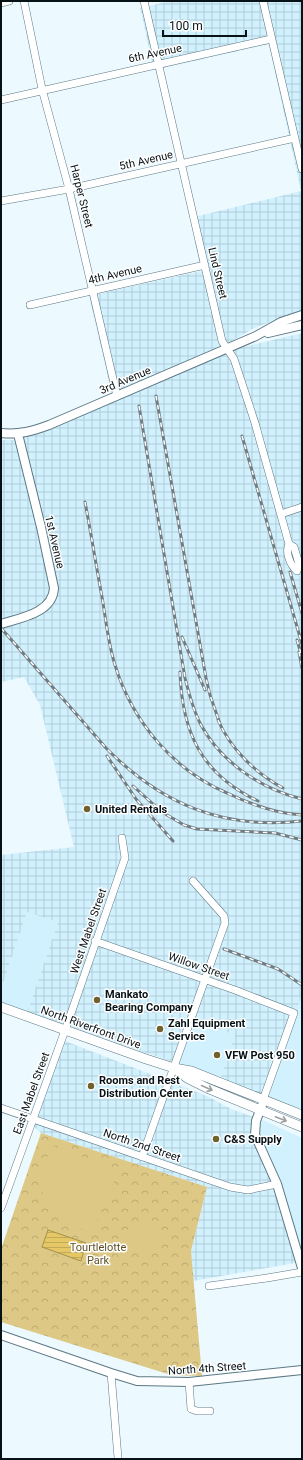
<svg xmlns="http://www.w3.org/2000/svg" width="303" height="1460" font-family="Roboto,sans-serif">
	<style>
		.built { fill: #d1f1fe }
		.industrial { fill: url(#industrial-grid) }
		.forest { fill: url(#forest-crowns) }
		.garden { fill: #ddc885 }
		.water { fill: url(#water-rules); stroke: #a2914d }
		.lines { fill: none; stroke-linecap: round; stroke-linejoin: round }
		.minor-casing { stroke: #5c7884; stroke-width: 8 }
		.tertiary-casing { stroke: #5c7884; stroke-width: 10 }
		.secondary-casing { stroke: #5c7884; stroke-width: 10 }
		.minor { stroke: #fff; stroke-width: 7 }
		.tertiary { stroke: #fff; stroke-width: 8 }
		.secondary { stroke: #fff; stroke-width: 9 }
		.rail-casing { stroke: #717d82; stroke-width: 3 }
		.rail { stroke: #fff; stroke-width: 1.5; stroke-dasharray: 4.5; stroke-linecap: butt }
		.oneway { stroke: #9ca0a2 }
		.poi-dot { fill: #70612e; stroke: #fff; stroke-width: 1.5 }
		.labels { text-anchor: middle; stroke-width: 3; stroke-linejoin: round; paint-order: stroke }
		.street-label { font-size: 11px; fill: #071216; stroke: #fff }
		.poi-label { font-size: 11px; font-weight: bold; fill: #071216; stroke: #fff; text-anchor: start }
		.park-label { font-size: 11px; fill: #5e5128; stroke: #fff }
	</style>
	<defs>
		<pattern id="industrial-grid" width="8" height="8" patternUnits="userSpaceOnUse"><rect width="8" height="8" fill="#d1f1fe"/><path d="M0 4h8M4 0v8" fill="none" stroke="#b2ced9"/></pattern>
		<pattern id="forest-crowns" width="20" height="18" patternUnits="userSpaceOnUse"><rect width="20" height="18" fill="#ddc885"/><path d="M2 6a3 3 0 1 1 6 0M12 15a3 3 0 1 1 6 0" fill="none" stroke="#bcab72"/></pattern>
		<pattern id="water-rules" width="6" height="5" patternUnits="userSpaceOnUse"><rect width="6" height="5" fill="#e5c765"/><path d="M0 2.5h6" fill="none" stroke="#c3aa57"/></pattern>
	</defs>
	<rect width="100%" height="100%" fill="#ecf9fe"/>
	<!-- built -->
	<path class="built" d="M27,911L58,922L27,1013L1,1004V989Z
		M302,995V1109L266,1100Z
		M194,1019L235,1035L221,1077L179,1064Z
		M265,1121L302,1138V1267L286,1199L270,1156L264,1147L260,1132V1123Z"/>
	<!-- industrial -->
	<path class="industrial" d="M171,1H302V311L254,328L232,341L112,394L89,296L201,271L190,218L301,191L269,44L154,70L140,8Z
		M302,333V995L266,1100L221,1077L235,1035L195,1020L179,1064L27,1013L58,922L27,912L1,989V855L74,847L40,705L24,677L1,682V440H17L114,402L239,348Z
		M65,1041L207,1096L231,1109L265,1121L260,1123V1132L264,1147L270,1156L286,1199L301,1262L193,1281L191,1251L207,1187L41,1133L32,1125Z"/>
	<!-- forest -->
	<path class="forest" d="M41,1133L207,1187L191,1251L202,1376L171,1375L1,1322V1249Z"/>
	<!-- garden -->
	<path class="garden" d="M51,1145L113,1168L116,1177L92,1233L67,1223L49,1209L40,1186L41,1177Z
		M131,1221L160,1232L151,1258L121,1247Z"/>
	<!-- water -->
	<path class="water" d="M48,1230L86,1243L81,1261L42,1247Z"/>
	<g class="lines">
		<defs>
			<path id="minor" d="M24,1L42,89L69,189L117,396
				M144,1L222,341L234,359L255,423L289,544
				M263,1L302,169
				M1,3L9,1
				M1,100L271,39
				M1,201L69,189L295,138
				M30,305L205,265
				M281,514L302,507
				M289,544L294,547L299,564L297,571C290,565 285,552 289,544Z
				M95,941L235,990L294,1013L263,1100
				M1,1108L230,1187L248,1190L277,1184
				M142,1157L225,923L224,916L193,881
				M1,1208L68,1022L125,858L122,838
				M209,1286L267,1278L302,1272
				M111,1373L118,1458
				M189,1382L191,1409L197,1411H210"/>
			<path id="tertiary" d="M268,333L302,325
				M1,433C19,435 33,431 49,425L256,336L281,322L302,315
				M1,624C20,618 53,613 54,588L41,527L18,434
				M262,1105L256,1121L255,1135L277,1184L302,1268
				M1,1335L111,1373L137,1381L189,1382L302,1370"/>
			<path id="secondary" d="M1,1007L146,1059L174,1068L191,1071L302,1115
				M175,1069L187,1078L207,1088L302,1127"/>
		</defs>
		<!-- minor casing -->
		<use href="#minor" class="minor-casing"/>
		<!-- tertiary casing -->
		<use href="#tertiary" class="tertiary-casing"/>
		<!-- secondary casing -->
		<use href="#secondary" class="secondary-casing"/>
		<!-- minor -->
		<use href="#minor" class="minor"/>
		<!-- tertiary -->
		<use href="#tertiary" class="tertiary"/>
		<!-- secondary -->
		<use href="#secondary" class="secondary"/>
		<defs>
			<path id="rail" d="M156,396L206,678L210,695L220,724
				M139,406L185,678C189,694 193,710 201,725C221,762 261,789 302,799
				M242,436L302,644
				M85,502C91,533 96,565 102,597C106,620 108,643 115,665C132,721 173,770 227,793C250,804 276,814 302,815
				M290,572L302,613
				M1,628L106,748C161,804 223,830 302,821
				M182,637L205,690
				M297,640L302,657
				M299,652L302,668
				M180,672C182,732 201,774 258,801
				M218,720C230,748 255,773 283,788
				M107,756L136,799L173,841
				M133,786L162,812L184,825L197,829L275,833L302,840
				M224,949L278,969L302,985"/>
		</defs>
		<!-- rail casing -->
		<use href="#rail" class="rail-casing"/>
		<!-- rail -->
		<use href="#rail" class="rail"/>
	</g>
	<!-- one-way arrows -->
	<defs><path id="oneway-shaft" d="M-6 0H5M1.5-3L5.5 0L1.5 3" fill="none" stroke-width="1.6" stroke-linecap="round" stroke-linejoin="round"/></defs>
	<g class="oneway">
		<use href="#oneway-shaft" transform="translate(207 1088) rotate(24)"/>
		<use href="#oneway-shaft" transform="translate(281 1119) rotate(21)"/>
	</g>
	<!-- markers -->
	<g class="poi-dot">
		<circle cx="87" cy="809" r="4"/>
		<circle cx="97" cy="1000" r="4"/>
		<circle cx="160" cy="1029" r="4"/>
		<circle cx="217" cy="1055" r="4"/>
		<circle cx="91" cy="1086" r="4"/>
		<circle cx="216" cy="1139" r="4"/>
	</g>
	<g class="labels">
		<!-- street labels -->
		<g class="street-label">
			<text transform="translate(155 53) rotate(-12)" y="4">6th Avenue</text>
			<text transform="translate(146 160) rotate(-13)" y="4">5th Avenue</text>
			<text transform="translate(82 196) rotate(76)" y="4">Harper Street</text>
			<text transform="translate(218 273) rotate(77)" y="4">Lind Street</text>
			<text transform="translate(115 274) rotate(-13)" y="4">4th Avenue</text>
			<text transform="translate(125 380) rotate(-23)" y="4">3rd Avenue</text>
			<text transform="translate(55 542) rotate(77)" y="4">1st Avenue</text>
			<text transform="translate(88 931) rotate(-71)" y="4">West Mabel Street</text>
			<text transform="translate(199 966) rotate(19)" y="4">Willow Street</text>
			<text transform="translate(91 1027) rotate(20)" y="4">North Riverfront Drive</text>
			<text transform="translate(31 1093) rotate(-70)" y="4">East Mabel Street</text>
			<text transform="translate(142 1145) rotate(19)" y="4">North 2nd Street</text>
			<text transform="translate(207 1368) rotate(-4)" y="4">North 4th Street</text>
		</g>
		<!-- poi labels -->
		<g class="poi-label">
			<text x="95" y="813">United Rentals</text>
			<text x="105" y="998">Mankato<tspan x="105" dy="13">Bearing Company</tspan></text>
			<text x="168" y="1027">Zahl Equipment<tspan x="168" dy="13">Service</tspan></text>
			<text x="225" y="1059">VFW Post 950</text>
			<text x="99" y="1084">Rooms and Rest<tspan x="99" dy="13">Distribution Center</tspan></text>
			<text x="224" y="1143">C&amp;S Supply</text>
		</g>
		<!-- park labels -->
		<g class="park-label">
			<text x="98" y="1251">Tourtlelotte<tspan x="98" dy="13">Park</tspan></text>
		</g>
	</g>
	<!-- border -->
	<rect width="303" height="1460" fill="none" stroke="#071216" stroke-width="4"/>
	<!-- scale -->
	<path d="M163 30v6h83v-6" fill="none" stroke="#071216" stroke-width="2"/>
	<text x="169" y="30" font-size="12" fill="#071216" stroke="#ffffff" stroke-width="3" paint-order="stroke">100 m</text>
</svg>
